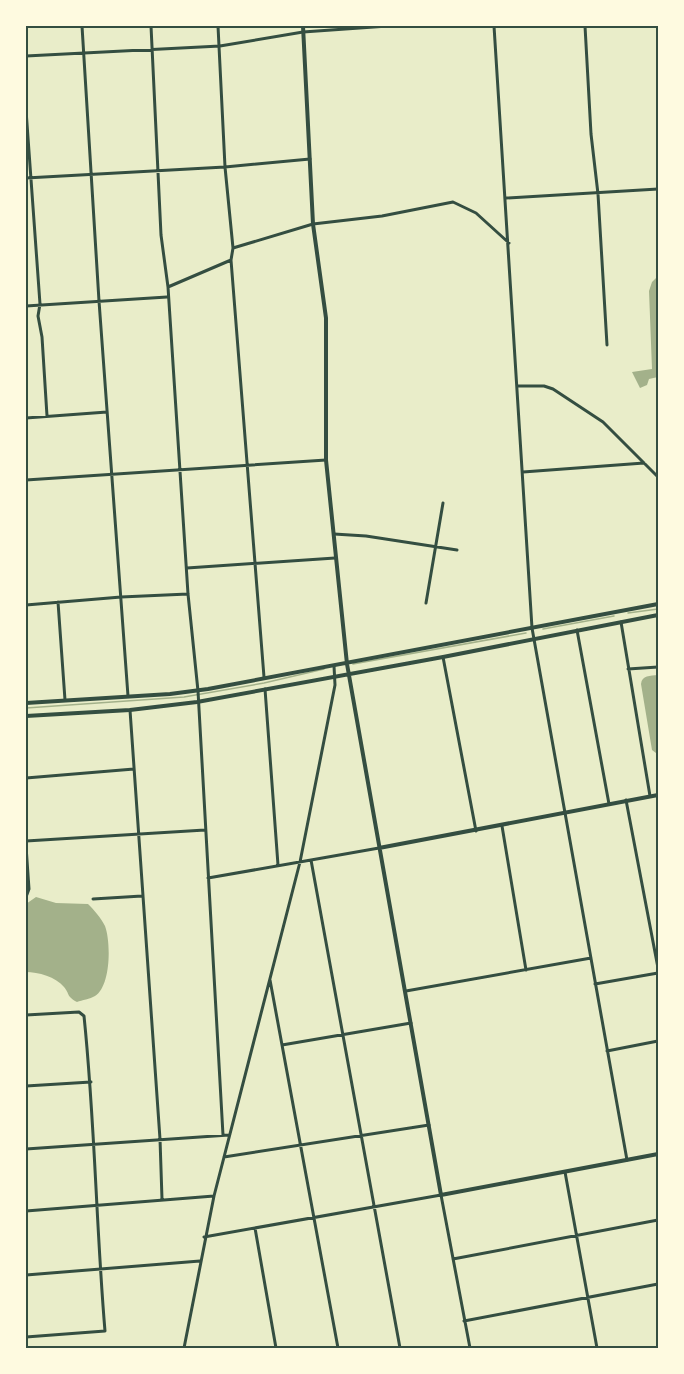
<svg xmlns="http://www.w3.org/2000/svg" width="684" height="1374" font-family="'Alegreya Sans',sans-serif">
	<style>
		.water { fill: #a3b18a }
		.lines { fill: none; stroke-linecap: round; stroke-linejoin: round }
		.stream { stroke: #a3b18a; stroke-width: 1.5 }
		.minor { stroke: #344e41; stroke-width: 3 }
		.tertiary { stroke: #344e41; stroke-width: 4 }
		.neatline { fill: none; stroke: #344e41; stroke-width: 2 }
	</style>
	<rect width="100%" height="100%" fill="#e9edc9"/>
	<!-- water -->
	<path class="water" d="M658,276V377L649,379L647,385L640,388L632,372L652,369L649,291L652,282Z
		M658,675V752L656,753L652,750L641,684C642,675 650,676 658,675Z
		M36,897L56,903L88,904C94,910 101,918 105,926C111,942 111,986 95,996C90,999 82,1000 77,1002C66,996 70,994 64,987C56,977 38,972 26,972V904Z"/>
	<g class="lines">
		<!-- stream -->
		<path class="stream" d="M628,613L658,609
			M543,629L614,616
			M353,664L526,633
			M26,708L184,697L264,683L324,669"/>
		<!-- minor -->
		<path class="minor" d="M82,26L99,301L128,696
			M151,26L161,235L168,287L188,594L198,691L223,1135
			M218,26L225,167L233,248L231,260L264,677
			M494,26L532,628L627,1160
			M585,26L591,134L598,194L607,345
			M26,56L220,46L303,32L388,26
			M26,110L40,304L38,316L42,337L47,416
			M26,178L225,167L310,159
			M506,198L658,189
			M233,248L313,224L382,216L453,202L476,213L509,243
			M168,287L231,260
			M26,306L167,297
			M517,386H544L553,389L603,422L658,477
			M26,418L107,412
			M523,472L644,463
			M26,480L326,460
			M334,534L366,536L457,550
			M187,568L335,558
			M58,602L65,700
			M426,603L443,503
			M26,605L121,597L188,594
			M621,622L650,796
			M577,630L609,804
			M443,657L476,831
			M628,669L658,667
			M265,689L278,865
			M130,710L160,1139L162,1199
			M26,778L134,769
			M626,800L658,968
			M502,826L526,970
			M26,841L205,830
			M26,846L29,889L26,897
			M311,860L379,848
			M208,878L311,860L400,1348
			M93,899L142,896
			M270,980L338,1348
			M595,984L658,973
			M406,991L591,958
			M26,1015L79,1012L84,1016C95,1121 96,1226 105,1331L26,1337
			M282,1045L411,1023
			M607,1051L658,1041
			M26,1086L91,1082
			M26,1149L229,1135
			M224,1157L429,1125
			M565,1172L597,1348
			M26,1211L214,1196
			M255,1228L276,1348
			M204,1237L441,1195L470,1348
			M453,1259L658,1220
			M26,1275L200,1261
			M464,1321L658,1284
			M184,1348L214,1196L300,862L335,685L334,666"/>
		<!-- tertiary -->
		<path class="tertiary" d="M303,26L313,224L326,318V460L347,664L441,1195L658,1154
			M26,703L170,694L208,689L658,604
			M26,716L130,710L197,702L443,657L658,615
			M379,848L658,795"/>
	</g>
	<!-- border -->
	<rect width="684" height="1374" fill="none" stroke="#fefae0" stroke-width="54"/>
	<rect x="27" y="27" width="630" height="1320" class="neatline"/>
</svg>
